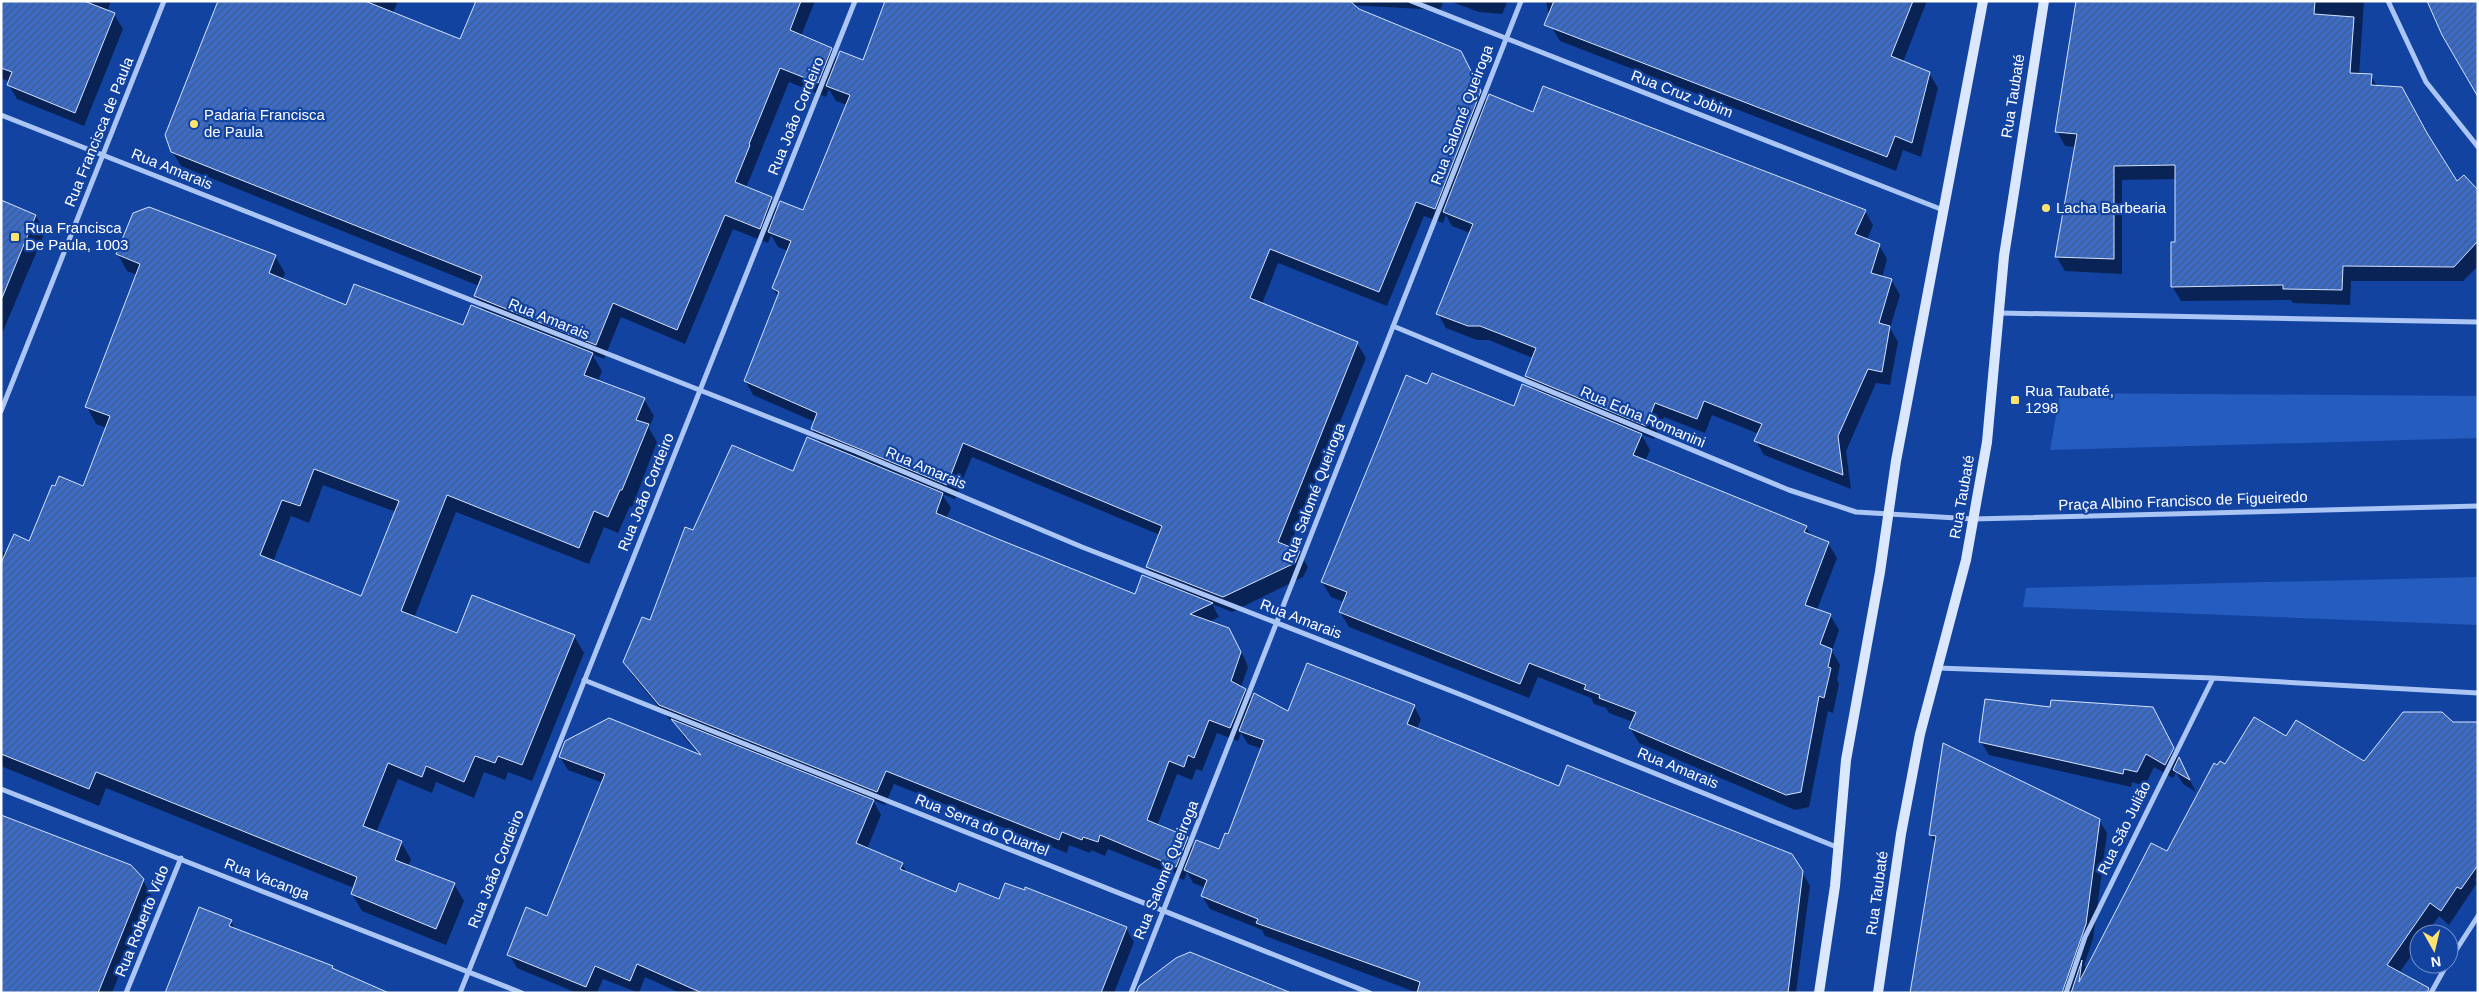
<svg xmlns="http://www.w3.org/2000/svg" width="2479" height="994" font-family="Arial,sans-serif">
	<style>
		.green { fill: #255cbf }
		.shadow { fill: #0007; fill-rule: evenodd }
		.building { fill: url(#building-hatch); stroke: #d4e3fe; fill-rule: evenodd }
		.lines { fill: none; stroke-linecap: round; stroke-linejoin: round }
		.street { stroke: #abc5f5; stroke-width: 5 }
		.secondary { stroke: #dbe7fd; stroke-width: 10 }
		.poi-dot { fill: #ffe36f; stroke: #1243a1; stroke-width: 2 }
		.labels { text-anchor: middle; stroke-width: 4.5; stroke-linejoin: round; paint-order: stroke }
		.street-label { font-size: 15px; fill: #fff; stroke: #1243a1 }
		.poi-label { font-size: 15px; fill: #fff; stroke: #1243a1; text-anchor: start }
	</style>
	<defs>
		<pattern id="building-hatch" width="6" height="6" patternUnits="userSpaceOnUse" patternTransform="scale(1.25)"><rect width="6" height="6" fill="#3b6cc8"/><path d="M-1 1l2-2M0 6l6-6M5 7l2-2" fill="none" stroke="#445a84"/></pattern>
	</defs>
	<rect width="100%" height="100%" fill="#1243a1"/>
	<!-- green -->
	<path class="green" d="M2060,393L2478,396V438L2050,450Z
		M2478,577V625L2023,607L2026,588Z"/>
	<!-- shadow -->
	<path class="shadow" d="M1,1H111L107,12L114,14L123,29L84,126L17,99L9,85L10,82L1,78Z
		M244,1H398L393,13L461,40L477,1H815L801,36L831,49L838,60L863,62L887,1H1444L1440,10L1348,5L1480,92L1487,103L1534,113L1865,211L1873,225L1867,240L1879,245L1887,259L1882,278L1892,281L1900,295L1890,328L1898,342L1890,385L1876,383L1846,451L1851,489L1764,455L1756,441L1759,434L1712,415L1705,433L1664,417L1654,439L1641,434L1650,450L1645,461L1806,527L1812,537L1828,543L1837,558L1817,610L1830,615L1839,630L1832,651L1840,665L1837,680L1839,684L1833,713L1828,711L1809,807L1795,810L1639,743L1630,728L1633,722L1609,713L1606,708L1594,704L1591,698L1538,677L1529,698L1349,627L1340,612L1344,602L1331,597L1322,582L1428,385L1514,407L1535,391L1526,376L1533,358L1489,340H1477L1446,328L1438,314L1470,233L1452,226L1446,215L1443,223L1424,216L1387,306L1278,263L1262,304L1357,343L1366,358L1289,548L1299,552L1308,567L1303,577L1232,612L1212,604L1219,617L1209,622L1235,641L1244,657L1248,667L1241,687L1245,690L1252,701L1288,713L1414,706L1421,719L1417,729L1559,787L1802,872L1810,886L1796,993H1418L1265,936L1262,930L1210,909L1202,896L1205,888L1193,883L1187,872L1184,880L1177,877L1172,869L1165,867L1163,871L1108,849L1105,856L1091,850L1090,853L1069,845L1067,853L894,784L885,805L873,800L881,815L867,849L902,864L908,874L957,893L1126,928L1134,942L1114,993H680L645,977L639,993L603,979L597,993H577L517,968L509,954L548,918L603,783L568,770L560,757L699,756L673,721L669,719L633,676L625,662L651,622L694,532L794,472L821,444L812,429L815,422L753,395L745,380L778,297L773,288L788,251L778,247L771,235L768,243L733,229L685,344L621,317L604,359L592,354L602,371L598,381L644,399L654,416L649,428L657,442L632,507L630,506L618,533L604,527L589,564L456,512L414,618L458,635L574,636L584,653L532,781L508,772L505,780L484,772L474,798L436,782L432,793L398,779L376,833L401,842L411,859L408,866L454,884L464,901L446,945L362,911L352,894L354,888L106,788L99,806L1,766V551L7,553L30,542L84,488L107,428L96,424L87,407L137,275L127,271L118,254L275,256L285,273L282,280L347,306L464,326L484,311L475,296L479,286L181,166L172,151ZM789,82L826,97L829,89L836,101L847,105L804,212L778,210L771,198L746,188ZM972,457L1160,535L1147,567L1156,582L1136,595L946,519L951,508L942,494L955,499ZM323,485L396,512L362,597L273,562L291,516L309,523ZM1217,733L1238,741L1241,733L1248,744L1262,749L1229,836L1220,851L1194,849L1187,838L1157,826L1177,774L1192,780L1196,769L1202,771ZM682,735H686L706,759L704,761Z
		M1449,1H1508L1502,14L1479,12Z
		M1546,1H1927L1903,62L1929,73L1938,88L1921,157L1903,150L1896,171L1560,41L1551,26Z
		M2077,1H2364L2359,75L2371,76L2377,86L2430,141L2457,183L2478,192V266L2463,281H2351L2350,305L2293,303L2291,300L2181,301L2172,286L2176,244V179L2122,180V274L2065,271L2056,256L2075,147L2065,146L2057,131Z
		M1,201L36,216L45,232L1,336Z
		M2160,723L2196,792L2183,784L2176,772L2173,778L2154,767L2145,786L2132,782L2131,787L1989,755L1981,742Z
		M2453,723L2478,724V876L2475,880L2477,883L2449,925L2439,916L2426,934H2419V945L2399,973L2407,993H1912L1936,844L1930,834L2099,820L2107,833L2093,939L2084,965L2087,970L2168,853L2218,767L2225,766L2286,738L2364,763Z
		M143,880L151,895L112,993H86Z
		M231,921L235,929L332,967L334,971L389,993H166Z"/>
	<!-- building -->
	<path class="building" d="M1,1H84L115,13L75,113L7,85L12,72L1,68Z
		M218,1H365L460,39L476,1H801L790,30L832,48L818,83L780,68L749,144L750,145L735,182L772,197L760,229L725,215L677,330L613,303L596,345L474,296L482,276L171,152L165,135Z
		M885,1H1350L1359,9L1461,51L1481,91L1435,209L1416,202L1379,292L1270,249L1250,298L1358,342L1278,542L1300,551L1295,563L1223,597L1146,567L1162,526L963,443L947,485L811,429L817,413L744,381L779,292L772,288L791,241L768,232L780,201L803,210L850,95L826,86L840,51L863,60Z
		M1554,1H1913L1891,56L1930,72L1912,143L1895,136L1887,157L1544,25Z
		M2076,1H2315L2314,14L2354,17L2350,73L2372,74L2371,85L2402,87L2427,133L2457,181L2464,175L2478,190V241L2454,267L2343,266L2342,290L2283,289V285L2171,287V242H2175V165L2114,166V259L2055,257L2077,134L2055,132Z
		M2427,1H2478V97L2442,35Z
		M1543,86L1866,210L1855,234L1880,244L1871,273L1892,279L1879,323L1890,326L1882,372L1868,369L1838,436L1843,475L1754,441L1762,424L1704,401L1697,419L1655,403L1646,426L1525,376L1536,348L1480,326H1468L1436,314L1473,224L1443,212L1489,94L1533,112Z
		M1,200L36,215L2,298H1Z
		M149,207L276,255L269,273L346,305L354,284L463,325L471,305L593,353L584,375L645,398L636,420L649,424L622,490H620L608,517L594,511L579,548L447,495L401,611L457,633L472,595L575,635L522,765L498,756L495,763L475,756L464,782L426,766L422,777L388,763L363,826L402,841L395,860L455,883L436,929L351,894L357,877L96,772L89,789L1,754V563L14,534L29,541L52,485L55,486L59,476L83,486L110,416L85,407L140,264L116,254L133,213ZM314,469L399,501L361,596L260,555L282,500L300,506Z
		M1432,373L1514,406L1522,384L1642,434L1633,455L1807,526L1804,532L1829,542L1805,605L1831,614L1820,644L1832,649L1828,667L1831,668L1824,698L1819,696L1801,792L1786,795L1629,728L1636,712L1599,698L1600,695L1584,689L1586,685L1529,663L1520,684L1339,612L1347,592L1321,582L1406,375L1427,384Z
		M807,437L943,493L936,513L998,539L1135,594L1142,575L1213,603L1190,614L1229,628L1241,652L1231,681L1246,689L1230,728L1209,720L1194,758L1188,755L1184,767L1169,761L1147,820L1188,837L1176,867L1100,835L1098,842L1083,837L1082,840L1062,832L1059,840L886,771L877,792L659,705L623,662L642,617L650,620L685,527L693,530L732,445L793,471Z
		M1307,663L1415,705L1407,724L1559,786L1567,765L1792,854L1803,871L1788,993H1417L1420,982L1256,923L1258,919L1201,896L1207,880L1184,870L1196,840L1219,849L1225,833L1228,834L1264,740L1239,731L1254,693L1288,711Z
		M1985,699L2050,707L2051,700L2153,707L2174,748L2165,765L2146,754L2137,772L2124,769L2123,774L1979,742Z
		M2403,712H2442L2453,722H2478V865L2461,889L2457,887L2441,911L2430,903L2387,965L2429,988L2427,993H2071L2082,960L2079,982L2151,843L2167,851L2214,763L2217,765L2220,761L2225,764L2254,717L2286,736L2296,720L2364,761Z
		M609,718L701,755L671,719L874,800L856,843L903,863L900,869L956,892L959,883L999,899L1005,883L1025,890V887L1127,927L1101,993H702L637,964L630,981L595,966L586,987L507,955L526,907L547,916L605,774L559,757L565,741Z
		M1943,743L2100,819L2086,924L2062,993H1910L1936,836L1929,835Z
		M2179,757L2190,780L2173,770Z
		M1,815L131,865L144,879L98,993H1Z
		M199,907L232,920L229,926L333,966L332,968L389,993H165Z
		M1190,952L1289,992V993H1136L1139,986L1176,958Z"/>
	<g class="lines">
		<!-- street -->
		<path class="street" d="M1411,1L1943,210
			M2388,1L2426,82L2478,147
			M1,115L857,452L1082,547L1459,694L1839,848
			M1999,313L2478,322
			M1393,326L1789,490L1856,512L1973,519L2478,506
			M1,411L164,1
			M1938,668L2213,678L2478,693
			M584,680L1370,993
			M1,789L522,993
			M2449,961L2478,916
			M126,993L181,858
			M460,993L855,1
			M1131,993L1521,1
			M2066,993L2085,937L2213,678
			M2431,993L2447,964"/>
		<!-- secondary -->
		<path class="secondary" d="M1819,993L1835,886L1846,760L1880,572L1896,461L1983,1
			M1878,993L1901,834L1920,734L1966,560L1987,442L2004,256L2044,1"/>
	</g>
	<!-- markers -->
	<g class="poi-dot">
		<circle cx="194" cy="124" r="5"/>
		<circle cx="2046" cy="208" r="5"/>
		<rect x="10" y="232" width="10" height="10" rx="2.5"/>
		<rect x="2010" y="395" width="10" height="10" rx="2.5"/>
	</g>
	<g class="labels">
		<!-- street labels -->
		<g class="street-label">
			<text transform="translate(1682 94) rotate(21)" y="5">Rua Cruz Jobim</text>
			<text transform="translate(2013 96) rotate(-81)" y="5">Rua Taubaté</text>
			<text transform="translate(1462 115) rotate(-69)" y="5">Rua Salomé Queiroga</text>
			<text transform="translate(796 116) rotate(-68)" y="5">Rua João Cordeiro</text>
			<text transform="translate(99 132) rotate(-68)" y="5">Rua Francisca de Paula</text>
			<text transform="translate(172 169) rotate(22)" y="5">Rua Amarais</text>
			<text transform="translate(549 319) rotate(22)" y="5">Rua Amarais</text>
			<text transform="translate(1643 417) rotate(23)" y="5">Rua Edna Romanini</text>
			<text transform="translate(926 468) rotate(23)" y="5">Rua Amarais</text>
			<text transform="translate(646 492) rotate(-68)" y="5">Rua João Cordeiro</text>
			<text transform="translate(1314 493) rotate(-69)" y="5">Rua Salomé Queiroga</text>
			<text transform="translate(1962 497) rotate(-80)" y="5">Rua Taubaté</text>
			<text transform="translate(2183 501) rotate(-2)" y="5">Praça Albino Francisco de Figueiredo</text>
			<text transform="translate(1301 619) rotate(21)" y="5">Rua Amarais</text>
			<text transform="translate(1678 768) rotate(22)" y="5">Rua Amarais</text>
			<text transform="translate(982 825) rotate(22)" y="5">Rua Serra do Quartel</text>
			<text transform="translate(2124 828) rotate(-64)" y="5">Rua São Julião</text>
			<text transform="translate(496 869) rotate(-68)" y="5">Rua João Cordeiro</text>
			<text transform="translate(1166 870) rotate(-68)" y="5">Rua Salomé Queiroga</text>
			<text transform="translate(267 879) rotate(21)" y="5">Rua Vacanga</text>
			<text transform="translate(1877 893) rotate(-82)" y="5">Rua Taubaté</text>
			<text transform="translate(142 921) rotate(-68)" y="5">Rua Roberto Vido</text>
		</g>
		<!-- poi labels -->
		<g class="poi-label">
			<text x="204" y="120">Padaria Francisca<tspan x="204" dy="17">de Paula</tspan></text>
			<text x="2056" y="213">Lacha Barbearia</text>
			<text x="25" y="233">Rua Francisca<tspan x="25" dy="17">De Paula, 1003</tspan></text>
			<text x="2025" y="396">Rua Taubaté,<tspan x="2025" dy="17">1298</tspan></text>
		</g>
	</g>
	<!-- border -->
	<rect width="2479" height="994" fill="none" stroke="#ffffff" stroke-width="5"/>
	<!-- north arrow -->
	<g transform="translate(2434 949) rotate(172)"><circle r="24" fill="#1243a1" stroke="#718ec7"/>
	<path d="M0-4L9 19L0 12L-9 19Z" fill="#ffe36f"/>
	<text y="-8" font-size="14" font-weight="bold" text-anchor="middle" fill="#ffffff">N</text>
	</g>
</svg>
